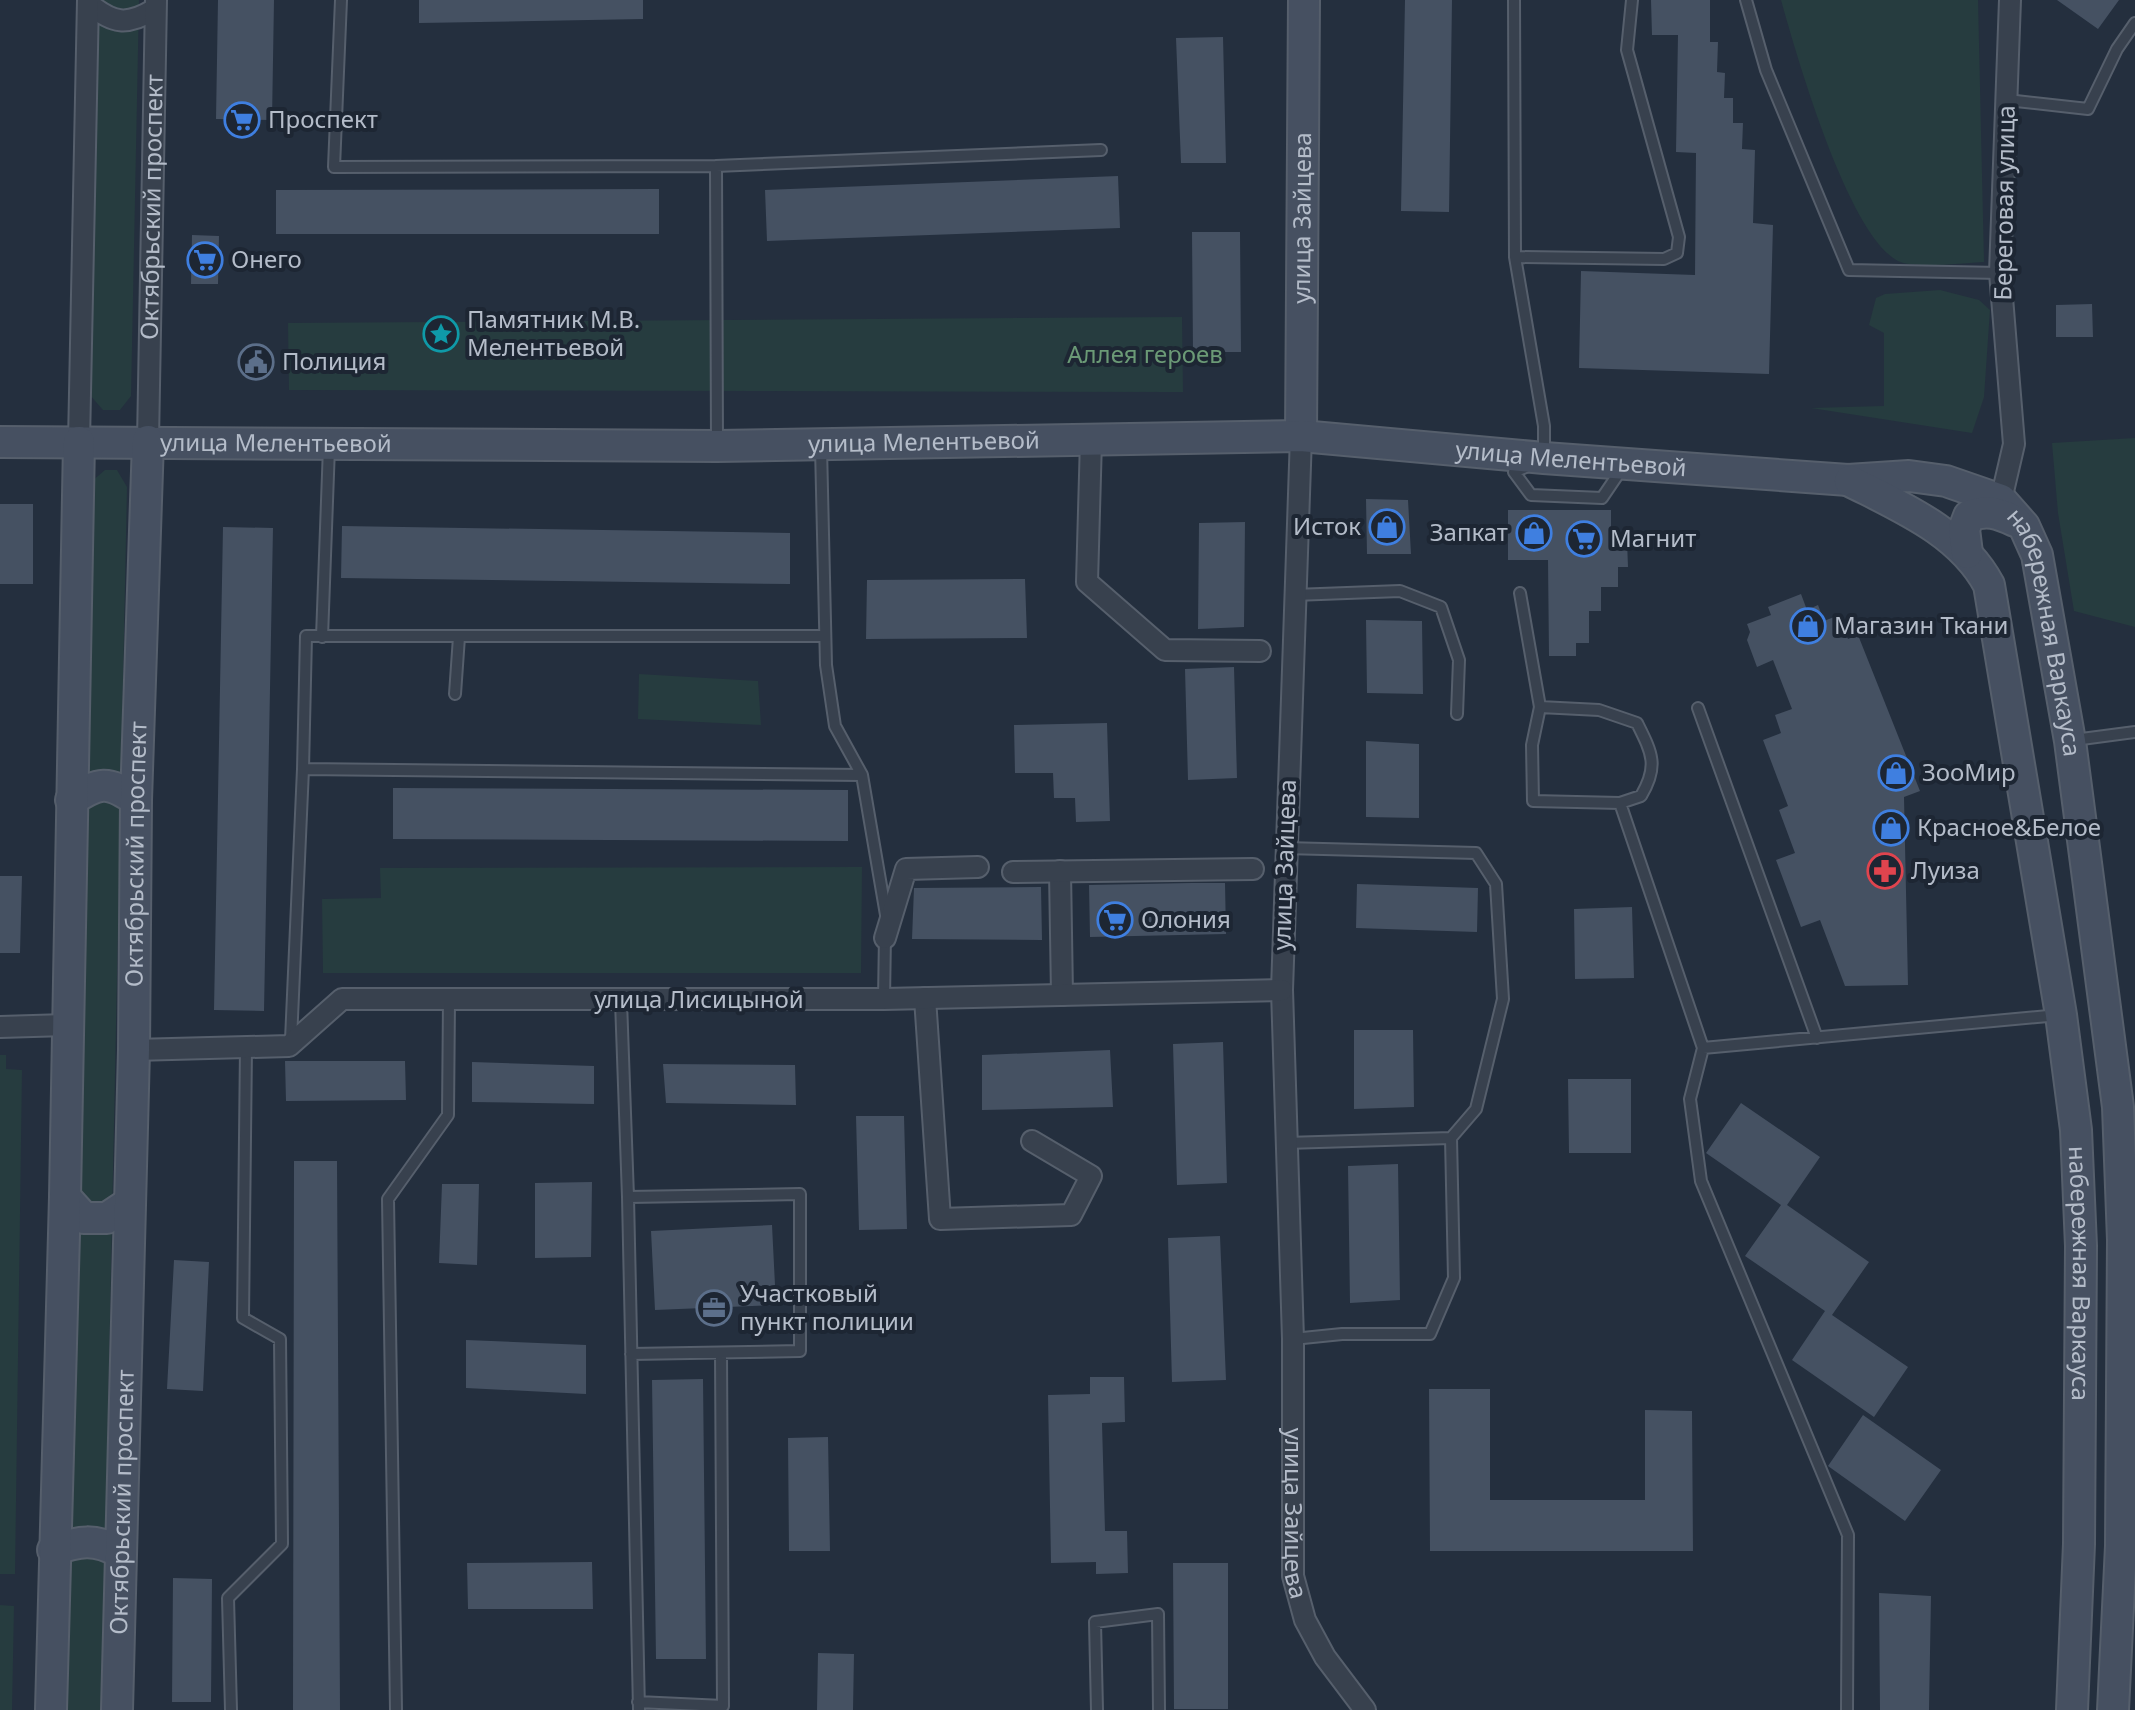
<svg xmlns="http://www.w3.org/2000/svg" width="2135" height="1710" font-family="'Noto Sans',sans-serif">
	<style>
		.green { fill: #263c3f }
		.building { fill: #455162 }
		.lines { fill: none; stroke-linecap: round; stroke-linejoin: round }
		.service-casing { stroke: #565f6c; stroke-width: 14 }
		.minor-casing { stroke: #565f6c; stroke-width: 24 }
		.secondary-casing { stroke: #565f6c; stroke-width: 34 }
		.service { stroke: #38414e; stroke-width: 10 }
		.minor { stroke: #38414e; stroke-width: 20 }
		.secondary { stroke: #465061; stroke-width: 30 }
		.labels { text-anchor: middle; stroke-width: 8; stroke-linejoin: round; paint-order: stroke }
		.poi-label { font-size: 24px; fill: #b4bcc9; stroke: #1d2633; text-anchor: start }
		.street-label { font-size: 24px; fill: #b4bcc9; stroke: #1d2633 }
		.park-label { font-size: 24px; fill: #6b9a76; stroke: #1d2633 }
	</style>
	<rect width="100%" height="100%" fill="#242f3e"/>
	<!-- green -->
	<path class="green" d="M98,0H139L131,396L120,410H103L89,394Z
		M1781,0H1978L1984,262C1965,263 1914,269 1898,261C1848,235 1797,57 1781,0Z
		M1940,290L1979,300L1990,310L1984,397L1972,433L1811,408L1884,406V333L1869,325L1876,298L1885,294Z
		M1182,317L1183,392L289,390L288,323Z
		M2135,438V627L2074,611L2058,513L2052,443Z
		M105,470H117L127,487L102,1710H67L91,482Z
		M639,674L758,681L761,725L638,719Z
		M862,867L861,973H323L322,899L381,898L380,868Z
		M0,1055H6V1069L22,1070L15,1574H0Z
		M0,1605L14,1606L12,1710H0Z"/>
	<!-- building -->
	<path class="building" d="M218,0H274L272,120L216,119Z
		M419,0H643V19L419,23Z
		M1405,0H1452L1449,212L1401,211Z
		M1651,0H1710V42H1718L1717,72L1725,73L1724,98H1733V123H1743L1742,149L1755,150L1753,223L1773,225L1769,374L1579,368L1581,271L1695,275L1696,153L1676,152L1678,35H1652Z
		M2057,0H2119L2098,29Z
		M1223,37L1226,163H1181L1176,38Z
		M1118,176L1120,228L767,241L765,190Z
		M659,189V234H276V190Z
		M1192,232H1240L1241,352H1193Z
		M192,235L219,236L218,284H191Z
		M2092,304L2093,337H2056V305Z
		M1366,499L1408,500L1411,554H1367Z
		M0,504H33V584H0Z
		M1508,510H1611V541H1627L1628,567H1618V587H1601V611H1589V643H1576V656H1549L1548,560H1508Z
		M1245,522L1244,627L1198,629L1199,523Z
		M342,526L790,533V584L341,578Z
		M223,527L273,528L264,1011L214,1010Z
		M1025,579L1027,638L866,639L867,580Z
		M1801,594L1807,610L1818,605L1824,621L1839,615L1848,639L1858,635L1920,791L1904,797L1908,985L1845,986L1820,920L1801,927L1776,860L1795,853L1779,810L1788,806L1763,740L1781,733L1775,715L1792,709L1773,660L1757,667L1747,640L1750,632L1747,624L1771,615L1768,607Z
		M1366,620L1422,621L1423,694L1367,693Z
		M1234,667L1237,778L1188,780L1185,669Z
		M1107,723L1110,821L1076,822L1075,798H1054L1053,773H1015L1014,725Z
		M1366,741L1419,744V818L1366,817Z
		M393,788L848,790V841L393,839Z
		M0,876H22L20,953H0Z
		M1191,883H1225L1226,934L1090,937L1089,885Z
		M1357,884L1478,888L1477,932L1356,928Z
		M1041,887L1042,940L912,939L914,888Z
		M1632,907L1634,978L1575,979L1574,909Z
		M1354,1030H1413L1414,1107L1354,1109Z
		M1223,1042L1227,1183L1177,1185L1173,1044Z
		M1110,1050L1113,1107L982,1110V1055Z
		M285,1061H405L406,1100L286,1101Z
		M472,1062L594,1066V1104L472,1102Z
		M663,1064L795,1065L796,1105L666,1103Z
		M1568,1079H1631V1153H1569Z
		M1741,1103L1820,1157L1787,1205L1869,1262L1832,1315L1908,1367L1874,1417L1792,1360L1825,1311L1745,1256L1781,1205L1706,1153Z
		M856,1116H904L907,1229L859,1230Z
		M294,1161H337L340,1710H293Z
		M1398,1164L1400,1300L1350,1303L1348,1166Z
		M592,1182L591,1257L535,1258V1183Z
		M442,1184H479L477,1265L439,1263Z
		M772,1225L776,1305L655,1310L651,1231Z
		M1220,1236L1226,1380L1172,1382L1168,1238Z
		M174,1260L209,1262L203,1391L167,1389Z
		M466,1340L586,1345V1394L466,1388Z
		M1090,1377H1124L1125,1422L1102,1423L1105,1531H1127L1128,1573L1096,1574V1562L1051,1563L1048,1395L1090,1394Z
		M703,1379L706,1659H656L652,1380Z
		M1429,1389H1490V1500H1645V1410L1692,1411L1693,1551H1430Z
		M1863,1415L1941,1470L1905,1521L1828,1466Z
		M828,1437L830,1551H789L788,1438Z
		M592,1562L593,1609H468L467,1563Z
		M1173,1563H1228V1709H1174Z
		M173,1578L212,1579L211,1702H172Z
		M1879,1593L1931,1596L1929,1710H1880Z
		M818,1653L854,1654L853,1710H817Z"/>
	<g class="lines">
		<defs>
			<path id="service" d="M341,0L334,167L716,166L717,442
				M1514,0L1515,257L1544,426V455
				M1746,0L1766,70L1849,270L2000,273
				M2007,100L2088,109L2117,49L2135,23
				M716,166L1101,150
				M1515,257L1664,259L1677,253L1679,237L1627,50L1632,0
				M1528,466L1514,472L1531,495L1602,498L1623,467
				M1520,593L1540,707
				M1294,595L1400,591L1441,607L1459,660L1457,714
				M322,637L329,447
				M455,694L459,637
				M1698,708L1817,1038
				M2074,740L2135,732
				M303,769L306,636H824
				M862,775L886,915
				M1620,803L1533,801L1532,745L1540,707L1599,710L1637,723C1652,753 1659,766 1641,796L1620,803L1703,1048L1690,1099L1701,1181L1848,1535L1847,1710
				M1285,848L1476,853L1496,884L1503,999L1476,1109L1451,1138L1286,1143
				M884,999L885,935
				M621,1001L628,1197L800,1194V1351L631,1354
				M291,1040L303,769L862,775L835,726L826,665L821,447
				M1703,1048L2059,1015
				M628,1197L639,1710
				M1293,1339L1342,1334H1430L1454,1278L1451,1138
				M638,1702L723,1706L721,1353
				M231,1710L228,1598L282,1544L280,1339L243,1318L246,1047
				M396,1710L388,1199L448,1115L449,1000
				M1097,1710L1095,1622L1158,1614L1159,1710"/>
			<g id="minor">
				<path d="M88,3C113,24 127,26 155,9"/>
				<path id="s1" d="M1301,436L1282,990L1293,1339V1576L1305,1620L1325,1657L1365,1710"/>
				<path d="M1091,440L1087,582L1165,650L1260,651"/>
				<path id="s2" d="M148,441L156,0"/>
				<path d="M79,442L88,0"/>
				<path d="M2001,500L2014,444L2000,273L2010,0"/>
				<path d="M1060,871L1062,995"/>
				<path d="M1013,872L1253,869"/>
				<path d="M885,938L906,869L978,867"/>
				<path d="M925,998L940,1219L1071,1215L1091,1176L1032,1141"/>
				<path d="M0,1027L66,1025"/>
				<path d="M134,1050L289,1046L342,999H884L1282,990"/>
			</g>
			<g id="secondary">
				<path id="s3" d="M1301,436L1304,0"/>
				<path id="s4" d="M0,442L717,446L1301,436L1544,458L1848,480L1909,476L1946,481L2001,500L2024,526L2037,555L2070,741L2118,1107L2123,1240L2121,1546L2113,1710"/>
				<path id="s5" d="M1850,481C1901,507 1961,532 1989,585L2061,1015L2076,1130L2081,1246L2079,1544L2072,1710"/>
				<path d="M1967,553L1964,529L1969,516C1987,509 1998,513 2015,521"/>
				<path d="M71,800C100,782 107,780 136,800"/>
				<path d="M65,1197L84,1218H107L128,1204"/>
				<path d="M53,1550C79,1541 95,1538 119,1552"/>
				<path d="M51,1710L65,1197L79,442"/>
				<path id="s6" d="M117,1710L134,1050L136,800L148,441"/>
			</g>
		</defs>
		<!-- service casing -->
		<use href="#service" class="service-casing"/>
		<!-- minor casing -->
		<use href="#minor" class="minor-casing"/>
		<!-- secondary casing -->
		<use href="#secondary" class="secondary-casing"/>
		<!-- service -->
		<use href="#service" class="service"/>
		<!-- minor -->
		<use href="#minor" class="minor"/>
		<!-- secondary -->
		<use href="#secondary" class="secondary"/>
	</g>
	<!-- icons -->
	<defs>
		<symbol id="supermarket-ring" viewBox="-11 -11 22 22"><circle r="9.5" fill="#1d2633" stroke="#3f7fe0" stroke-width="1.5"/><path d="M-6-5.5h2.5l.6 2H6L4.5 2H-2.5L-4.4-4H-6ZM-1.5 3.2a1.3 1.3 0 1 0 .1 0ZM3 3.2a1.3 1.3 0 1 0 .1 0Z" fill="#3f7fe0"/></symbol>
		<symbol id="sight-ring" viewBox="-11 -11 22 22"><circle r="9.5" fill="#1d2633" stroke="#0f9aa8" stroke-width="1.5"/><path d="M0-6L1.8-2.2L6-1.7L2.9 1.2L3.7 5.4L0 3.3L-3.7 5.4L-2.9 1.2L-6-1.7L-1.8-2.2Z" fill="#0f9aa8"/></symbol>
		<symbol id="civic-ring" viewBox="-11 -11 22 22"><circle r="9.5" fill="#1d2633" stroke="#5c6f8a" stroke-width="1.5"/><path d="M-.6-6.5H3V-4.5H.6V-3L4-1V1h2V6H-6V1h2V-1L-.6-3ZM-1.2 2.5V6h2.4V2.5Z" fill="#5c6f8a"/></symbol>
		<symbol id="shop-ring" viewBox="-11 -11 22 22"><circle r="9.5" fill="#1d2633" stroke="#3f7fe0" stroke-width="1.5"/><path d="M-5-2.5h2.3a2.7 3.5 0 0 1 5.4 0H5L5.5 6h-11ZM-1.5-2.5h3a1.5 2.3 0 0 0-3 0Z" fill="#3f7fe0"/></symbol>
		<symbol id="pharmacy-ring" viewBox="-11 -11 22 22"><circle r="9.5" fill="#1d2633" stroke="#e0444e" stroke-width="1.5"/><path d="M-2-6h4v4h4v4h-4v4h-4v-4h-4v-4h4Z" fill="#e0444e"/></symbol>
		<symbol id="office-ring" viewBox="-11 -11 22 22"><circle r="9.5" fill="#1d2633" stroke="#5c6f8a" stroke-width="1.5"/><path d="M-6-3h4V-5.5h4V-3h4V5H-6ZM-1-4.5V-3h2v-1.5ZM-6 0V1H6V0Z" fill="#5c6f8a"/></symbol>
	</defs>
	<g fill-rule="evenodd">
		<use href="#supermarket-ring" x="222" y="100" width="40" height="40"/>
		<use href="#supermarket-ring" x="185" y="240" width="40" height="40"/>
		<use href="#sight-ring" x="421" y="314" width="40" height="40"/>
		<use href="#civic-ring" x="236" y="342" width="40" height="40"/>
		<use href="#shop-ring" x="1367" y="507" width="40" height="40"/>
		<use href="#shop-ring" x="1514" y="513" width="40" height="40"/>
		<use href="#supermarket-ring" x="1564" y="519" width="40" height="40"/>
		<use href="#shop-ring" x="1788" y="606" width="40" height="40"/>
		<use href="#shop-ring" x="1876" y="753" width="40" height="40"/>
		<use href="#shop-ring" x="1871" y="808" width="40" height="40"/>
		<use href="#pharmacy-ring" x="1865" y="851" width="40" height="40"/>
		<use href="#supermarket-ring" x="1095" y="900" width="40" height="40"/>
		<use href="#office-ring" x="694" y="1288" width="40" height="40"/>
	</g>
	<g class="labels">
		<!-- poi labels -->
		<g class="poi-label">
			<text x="268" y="128">Проспект</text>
			<text x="231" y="268">Онего</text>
			<text x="467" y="328">Памятник М.В.<tspan x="467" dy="28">Мелентьевой</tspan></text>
			<text x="282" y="370">Полиция</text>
			<text x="1361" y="535" text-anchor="end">Исток</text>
			<text x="1508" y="541" text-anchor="end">Запкат</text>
			<text x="1610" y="547">Магнит</text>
			<text x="1834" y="634">Магазин Ткани</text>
			<text x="1922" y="781">ЗооМир</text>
			<text x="1917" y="836">Красное&amp;Белое</text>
			<text x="1911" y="879">Луиза</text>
			<text x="1141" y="928">Олония</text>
			<text x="740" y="1302">Участковый<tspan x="740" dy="28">пункт полиции</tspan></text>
		</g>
		<!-- street labels -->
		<g class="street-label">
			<text transform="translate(2005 203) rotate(-89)" y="8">Береговая улица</text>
			<text dy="8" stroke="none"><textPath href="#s2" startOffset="234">Октябрьский проспект</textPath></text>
			<text dy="8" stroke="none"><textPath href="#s3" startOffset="218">улица Зайцева</textPath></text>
			<text dy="8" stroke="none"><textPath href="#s4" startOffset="276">улица Мелентьевой</textPath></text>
			<text dy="8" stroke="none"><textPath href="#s4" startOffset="924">улица Мелентьевой</textPath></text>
			<text dy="8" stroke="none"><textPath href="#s4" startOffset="1572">улица Мелентьевой</textPath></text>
			<text dy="8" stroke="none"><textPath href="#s4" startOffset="2150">набережная Варкауса</textPath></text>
			<text dy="8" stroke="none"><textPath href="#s6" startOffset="856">Октябрьский проспект</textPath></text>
			<text transform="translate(1285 865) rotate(-88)" y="8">улица Зайцева</text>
			<text x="699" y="1008">улица Лисицыной</text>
			<text dy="8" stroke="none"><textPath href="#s5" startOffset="872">набережная Варкауса</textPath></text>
			<text dy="8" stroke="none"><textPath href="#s6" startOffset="208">Октябрьский проспект</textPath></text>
			<text dy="8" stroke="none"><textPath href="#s1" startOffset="1078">улица Зайцева</textPath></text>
		</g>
		<!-- park labels -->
		<g class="park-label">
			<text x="1145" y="363">Аллея героев</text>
		</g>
	</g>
</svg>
